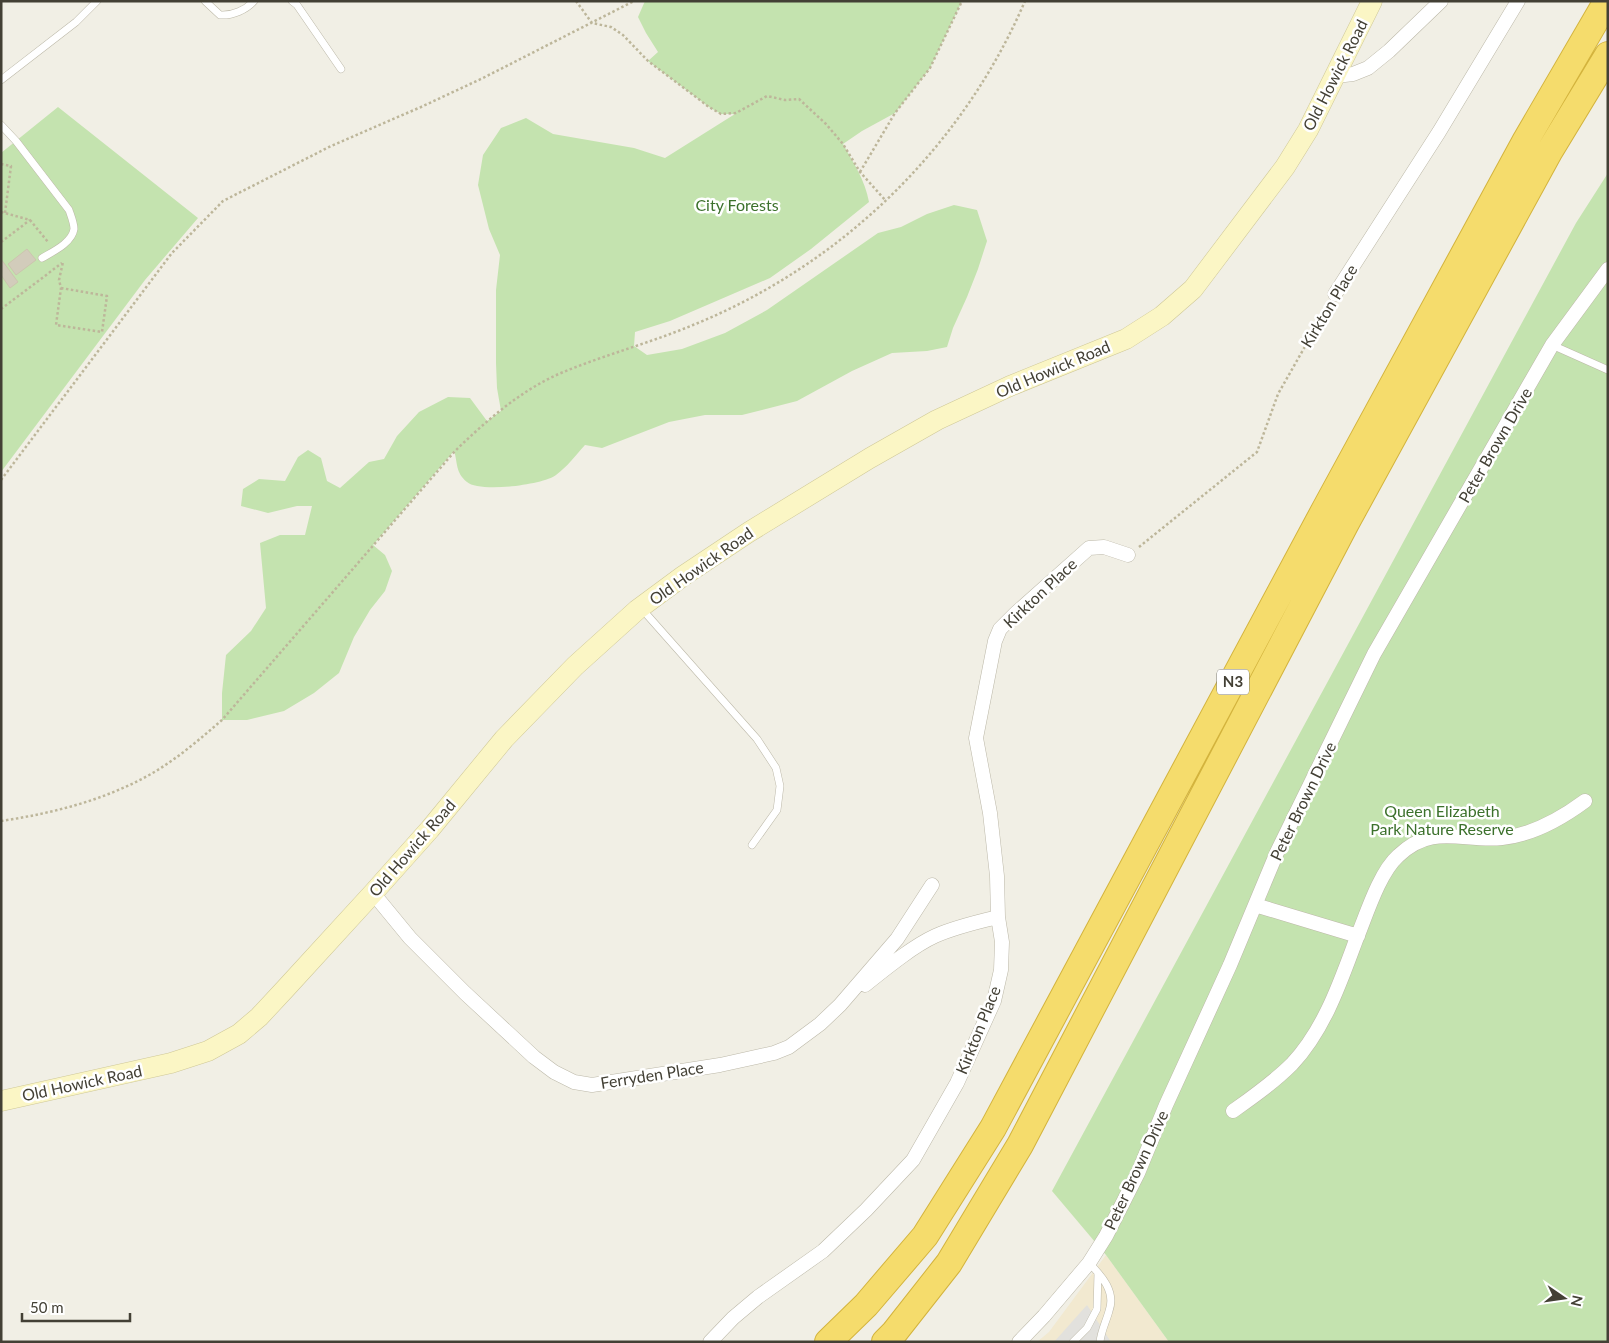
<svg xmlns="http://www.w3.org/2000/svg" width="1609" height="1343" font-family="Lato,sans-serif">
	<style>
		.commercial { fill: #f2e9d0 }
		.green { fill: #c4e3af }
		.parking { fill: #e2e1dd }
		.building { fill: #d2ccbb; stroke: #ccc5ae }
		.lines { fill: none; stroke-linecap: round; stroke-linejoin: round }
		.service-casing { stroke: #bcb8a8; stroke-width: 8 }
		.minor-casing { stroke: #bcb8a8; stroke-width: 15 }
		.secondary-casing { stroke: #cfc897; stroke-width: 21 }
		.motorway-casing { stroke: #d3b33d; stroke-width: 28 }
		.path { stroke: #bdb69a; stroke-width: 2.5; stroke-dasharray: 2.5 2.5; stroke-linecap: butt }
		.service { stroke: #fff; stroke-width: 7 }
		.minor { stroke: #fff; stroke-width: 14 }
		.secondary { stroke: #fbf6c5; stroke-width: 20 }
		.motorway { stroke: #f5dc6c; stroke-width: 26 }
		.labels { text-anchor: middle; stroke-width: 5; stroke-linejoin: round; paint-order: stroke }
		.shield { fill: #fff; stroke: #7b7972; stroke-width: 1 }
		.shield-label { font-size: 15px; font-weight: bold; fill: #434035 }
		.street-label { font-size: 16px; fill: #434035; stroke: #fff }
		.park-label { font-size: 16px; fill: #3c712c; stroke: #fff }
	</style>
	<rect width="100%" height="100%" fill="#f1efe5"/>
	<!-- commercial -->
	<path class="commercial" d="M1106,1255L1169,1342H1037L1049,1332Z"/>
	<!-- green -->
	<path class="green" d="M645,1H962L930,68L895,113L862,131L843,144C854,164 865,180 869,202L811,249L770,278L670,321L635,332L634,346L647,355L682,349L725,333L767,310L878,233L901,227L927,214L954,205L977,210L987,241L978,269L967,297L953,328L947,347L927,351L892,353L852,371L797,401L742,415H705L669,422L602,448L585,445C576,455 567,467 556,475C543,485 479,493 467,482C455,472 458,463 454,451L373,545L385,555L392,571L385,591L370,610L354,637L339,673L314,693L284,711L247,720H222V693L226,655L251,631L266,608L260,543L280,535H305L312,506H297L268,513L241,506L243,489L259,479L285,481L298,457L308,450L321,458L327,481L340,488L369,462L384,459L397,436L419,412L448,397L470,398L487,421L501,411L497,388L496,363V290L500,255L489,229L478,185L483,155L501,128L526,118L553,134L634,148L665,158L735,114H721L709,107L648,61L658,52L646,33L638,17Z
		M58,107L198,218L145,280L1,472V153Z
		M1608,173V1342H1169L1106,1255L1052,1191L1576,223Z"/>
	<!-- parking -->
	<path class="parking" d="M1087,1305L1111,1342H1054Z"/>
	<!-- building -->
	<path class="building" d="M27,249L36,260L16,275L8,264Z
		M1,259L18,282L10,288L1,275Z"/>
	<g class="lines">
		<defs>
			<path id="service" d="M205,1L220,15C232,16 246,10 254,1
				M292,1L297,5L341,69
				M1,80L76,22L97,1
				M1,125L16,141L69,210C71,216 74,223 74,229C72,243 52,252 42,258
				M1552,345L1608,370
				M641,608L757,739L776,768L780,786L777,810L752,845
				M1089,1263C1102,1276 1116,1292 1109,1311C1106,1322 1101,1331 1100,1342
				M1073,1342L1087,1328L1097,1309L1098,1273"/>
			<path id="minor" d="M1336,76L1353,74L1368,68L1389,51L1441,1
				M1335,294L1439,132L1518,1
				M373,893L410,938L465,993L534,1057L554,1072L574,1082L592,1085L720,1065L774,1053L789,1047L820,1024L840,1005L897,939L932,885
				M1255,905L1358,936
				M865,985C885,969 913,946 935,936C955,927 977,922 998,917
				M1233,1111C1254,1096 1274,1082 1292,1064C1324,1030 1340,983 1356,940C1366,916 1379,873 1398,856C1432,823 1462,842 1502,838C1531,835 1562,818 1585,801
				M710,1342L733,1318L758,1297L823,1251L866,1210L913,1160L957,1083L994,1001L1001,970L1002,942L998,917L997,876L990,813L976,738L995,641L1000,629L1016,613L1089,548L1104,547L1128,555
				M1019,1342L1044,1316L1089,1263L1106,1236L1138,1173L1166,1105L1230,965L1278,850L1374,654L1552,345L1608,269"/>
			<path id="secondary" d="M1,1101L171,1063L208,1051L239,1034L259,1017L286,988L373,893L430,829L504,739L575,666L637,610L683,576L749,532L870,458L937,420L1010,386L1126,339L1162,316L1193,289L1285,167L1308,130L1372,1"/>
			<path id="motorway" d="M828,1342L866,1305L925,1236L993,1128L1325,509L1526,140L1607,1
				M885,1342L894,1333L949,1263L1020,1145L1346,523L1549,152L1608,55"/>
		</defs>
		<!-- service casing -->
		<use href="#service" class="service-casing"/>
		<!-- minor casing -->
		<use href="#minor" class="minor-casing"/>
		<!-- secondary casing -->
		<use href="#secondary" class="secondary-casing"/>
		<!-- motorway casing -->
		<use href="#motorway" class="motorway-casing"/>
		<!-- path -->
		<path class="path" d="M576,1L592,23L611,27L623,35L648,61L709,107L721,114L736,113L767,96L785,100L799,99L826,124L843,144L860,172L886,201
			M1,164L11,166L5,213
			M860,172L895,113L930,68L962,1
			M1,212L30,220L48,242
			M1,242L30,220
			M61,288L107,296L102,332L56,325L61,288L59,280L63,262
			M1,309L62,263
			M1,480L172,253L223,201L331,146L421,107L483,78L634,1
			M1139,547L1257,452L1278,394L1328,306
			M1,821C54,813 105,800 151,774C177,759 200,739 222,720L455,451C486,421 521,390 561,373C604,355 650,343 693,325C841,265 962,148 1025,1"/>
		<!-- service -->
		<use href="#service" class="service"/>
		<!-- minor -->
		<use href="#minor" class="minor"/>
		<!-- secondary -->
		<use href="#secondary" class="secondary"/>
		<!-- motorway -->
		<use href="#motorway" class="motorway"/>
	</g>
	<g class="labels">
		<!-- shield labels -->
		<rect class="shield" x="1217" y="669.5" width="32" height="25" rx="4"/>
		<g class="shield-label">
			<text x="1233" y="687">N3</text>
		</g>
		<!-- street labels -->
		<g class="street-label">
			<text transform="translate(1335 75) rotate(-63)" y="6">Old Howick Road</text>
			<text transform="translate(1329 306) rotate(-59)" y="6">Kirkton Place</text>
			<text transform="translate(1053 369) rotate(-23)" y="6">Old Howick Road</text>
			<text transform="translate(1495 445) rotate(-60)" y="6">Peter Brown Drive</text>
			<text transform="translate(701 566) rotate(-35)" y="6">Old Howick Road</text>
			<text transform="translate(1040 593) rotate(-43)" y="6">Kirkton Place</text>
			<text transform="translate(1303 801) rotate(-64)" y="6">Peter Brown Drive</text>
			<text transform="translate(412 848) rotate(-49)" y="6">Old Howick Road</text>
			<text transform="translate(978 1030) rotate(-68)" y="6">Kirkton Place</text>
			<text transform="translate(652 1075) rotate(-9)" y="6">Ferryden Place</text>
			<text transform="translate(82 1083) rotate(-12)" y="6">Old Howick Road</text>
			<text transform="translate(1136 1170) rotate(-65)" y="6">Peter Brown Drive</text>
		</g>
		<!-- park labels -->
		<g class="park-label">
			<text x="737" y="211">City Forests</text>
			<text x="1442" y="817">Queen Elizabeth<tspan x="1442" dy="18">Park Nature Reserve</tspan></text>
		</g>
	</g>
	<!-- border -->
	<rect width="1609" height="1343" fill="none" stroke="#434035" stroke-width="5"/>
	<!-- north arrow -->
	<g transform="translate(1564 1298) rotate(103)" stroke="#ffffff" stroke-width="4" paint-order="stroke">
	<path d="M0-4L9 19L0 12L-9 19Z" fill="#434035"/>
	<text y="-8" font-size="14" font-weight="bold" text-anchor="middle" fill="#434035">N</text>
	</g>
	<!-- scale -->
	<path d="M22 1313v8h108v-8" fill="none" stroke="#434035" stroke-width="2.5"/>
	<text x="30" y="1313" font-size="15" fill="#434035" stroke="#ffffff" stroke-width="4" paint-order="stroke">50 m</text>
</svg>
